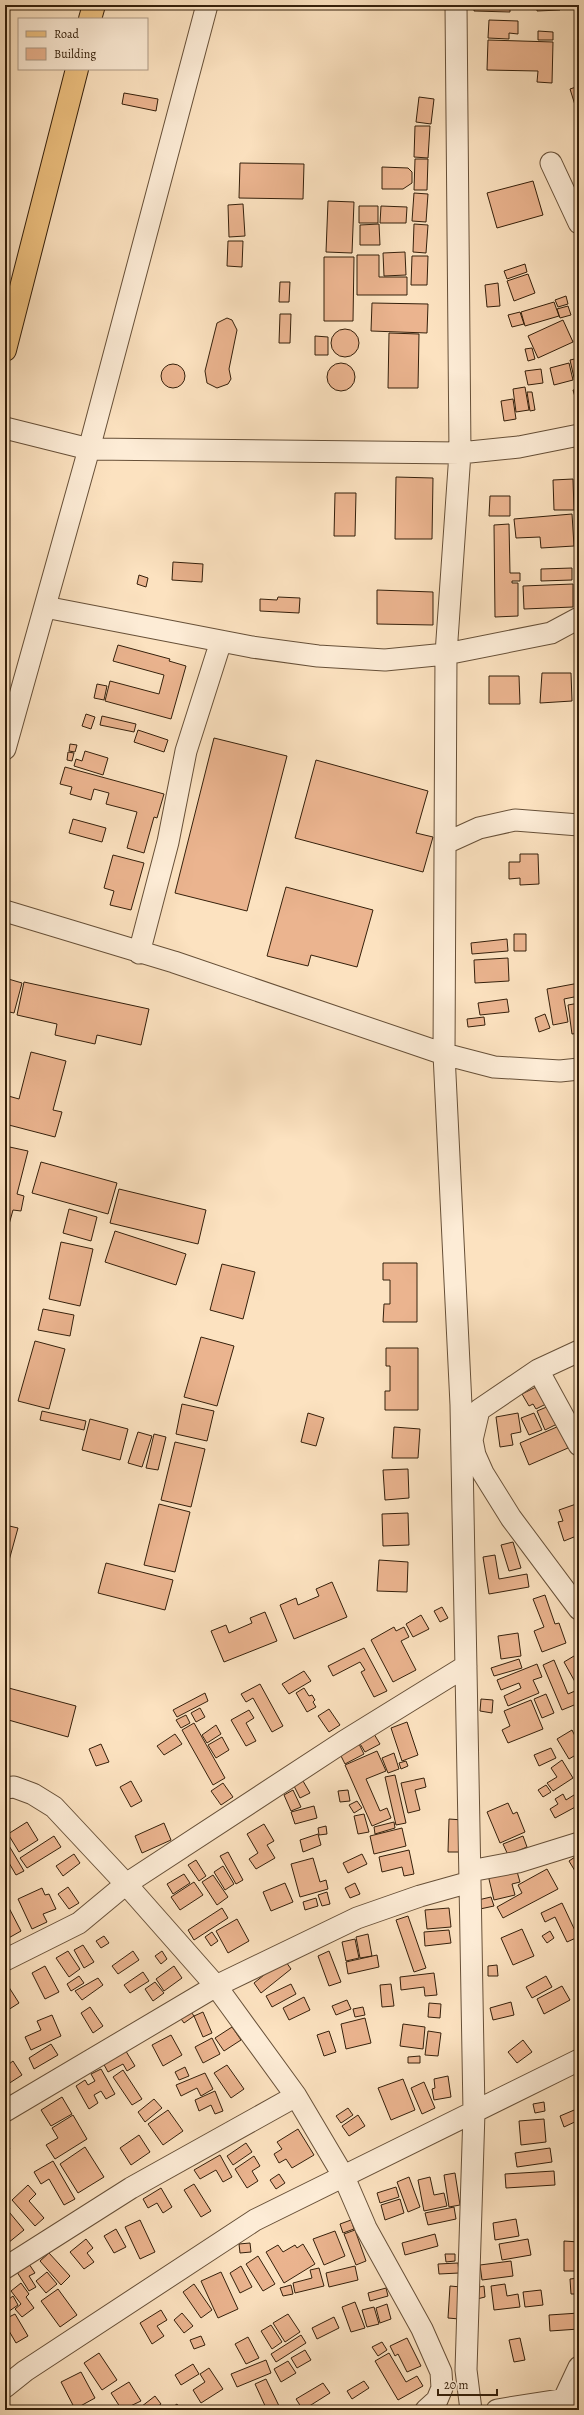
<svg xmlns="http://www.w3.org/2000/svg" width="584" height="2415" font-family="Alegreya,serif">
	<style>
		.building { fill: #ebb48f; stroke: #35200b }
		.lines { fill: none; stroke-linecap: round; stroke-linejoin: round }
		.minor-casing { stroke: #675038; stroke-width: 23 }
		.primary-casing { stroke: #35200b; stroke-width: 24 }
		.minor { stroke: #fdecd6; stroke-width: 21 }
		.primary { stroke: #eec180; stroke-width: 22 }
	</style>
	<rect width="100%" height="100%" fill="#fce2c0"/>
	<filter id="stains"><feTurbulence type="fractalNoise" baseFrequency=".005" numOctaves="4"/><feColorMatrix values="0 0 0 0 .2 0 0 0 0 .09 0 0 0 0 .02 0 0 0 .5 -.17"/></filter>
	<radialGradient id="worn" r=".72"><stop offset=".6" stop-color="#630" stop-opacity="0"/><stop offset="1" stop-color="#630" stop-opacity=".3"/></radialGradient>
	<!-- building -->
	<path class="building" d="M474,5H510V12L474,11Z
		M537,5H560V10L537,11Z
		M489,20L518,21V34L509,33V39L488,38Z
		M538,31L553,32V40H538Z
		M488,40L553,42L552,83L537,82L538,71L487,70Z
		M579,86V104L575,105L570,89Z
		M124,93L158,99L156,111L122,104Z
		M419,97L434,99L431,124L416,122Z
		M415,126H430L428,158L414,157Z
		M415,159H428L427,190H414Z
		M240,163L304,164L303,199L239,198Z
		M382,167L408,168L412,172V183L403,189H382Z
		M533,181L543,215L497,228L487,193Z
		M414,193L428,194L426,222L412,221Z
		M328,201L354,202L352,253L326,252Z
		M243,204L245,236L229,237L228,205Z
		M359,206H378V223H359Z
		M381,206L407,207L406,223H380Z
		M379,224L380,245H360V225Z
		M414,224L428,225L426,253L413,252Z
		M228,241H243L242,267L227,266Z
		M405,252L406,275L384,276L383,253Z
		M357,255H379V277H407V295H357Z
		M412,256H428L427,285H411Z
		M324,257H354L353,321H324Z
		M525,264L527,272L507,279L504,271Z
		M528,274L535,293L514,301L507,281Z
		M280,282H290L289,302H279Z
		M498,283L500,306L487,307L485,285Z
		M566,296L568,304L558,307L555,300Z
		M554,302L559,316L525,326L521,312Z
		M372,303L428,304L427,333L371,331Z
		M568,306L571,315L560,318L557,309Z
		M520,312L524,324L512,327L508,315Z
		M280,314H291L290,343H279Z
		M227,318L232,320L237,330L229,369L231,379L228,384L217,388L207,383L205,371L217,323Z
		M563,320L573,342L538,358L528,336Z
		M331 343a14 14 0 1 1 28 0a14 14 0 1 1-28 0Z
		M389,333L419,334L418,388H388Z
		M315,336L328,337V355H315Z
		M532,348L535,359L528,361L525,349Z
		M579,358V381L575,382L570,360Z
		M569,363L573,380L554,385L550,368Z
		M327 377a14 14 0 1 1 28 0a14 14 0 1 1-28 0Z
		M161 376a12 12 0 1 1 24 0a12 12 0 1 1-24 0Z
		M541,369L543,383L528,385L525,371Z
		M525,387L529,410L516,412L513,389Z
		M579,389V411L573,390Z
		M527,392H532L535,410L530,411Z
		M513,399L516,419L504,421L501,401Z
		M396,477L433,478L432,539H395Z
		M573,479L574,510H554L553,480Z
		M335,493H356L355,536H334Z
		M490,496H510V516H489Z
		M572,514L574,546L541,548L540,537L516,538L514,519Z
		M509,524L510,573H520V581H512V583H518V616L495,617L494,525Z
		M173,562L203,564L202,582L172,580Z
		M572,568V580L541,581V569Z
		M139,575L148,578L146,587L137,584Z
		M573,584V607L524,609L523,586Z
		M377,590L433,592V625L377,624Z
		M278,597L300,598L299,613L260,611V599L277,600Z
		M118,645L170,659L169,661L186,666L171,719L105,701L110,681L159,694L164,675L113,661Z
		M542,673H571L572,701L540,703Z
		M489,676H519L520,704H489Z
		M97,684L107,686L104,700L94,698Z
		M86,714L95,717L91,729L82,726Z
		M102,716L136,724L134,732L100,725Z
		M138,730L168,740L164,752L134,742Z
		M214,738L287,756L247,911L175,893Z
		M70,744L77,745L75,752L69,751Z
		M85,751L108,758L103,775L74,766L76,759L82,761Z
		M68,752L74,753L72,761L67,760Z
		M316,760L428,791L416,833L433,837L423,872L295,838Z
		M65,767L164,794L157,818L154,817L144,853L127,848L137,812L106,804L109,793L94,789L91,800L70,794L72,787L60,784Z
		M73,819L106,828L102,842L69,833Z
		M520,854H538L539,884L520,885V878L509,879V862H520Z
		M113,855L144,863L131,910L110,905L114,891L104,888Z
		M286,887L373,910L357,967L311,955L308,966L267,956Z
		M514,934H526V951H514Z
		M507,939L508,951L472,954L471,943Z
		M508,958L509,981L475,983L474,960Z
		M5,978L22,983L14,1013L5,1011Z
		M24,982L149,1009L141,1045L97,1035L95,1044L55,1035L57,1024L17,1015Z
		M579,983V996L564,999L568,1022L553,1025L547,989Z
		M507,999L509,1012L480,1015L478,1003Z
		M579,1003V1033L572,1034L568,1005Z
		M545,1014L550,1028L539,1032L535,1018Z
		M484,1017L485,1025L468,1027L467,1019Z
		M31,1052L66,1061L53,1110L62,1112L55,1137L5,1124V1095L19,1099Z
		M5,1146L28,1151L17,1194L24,1196L21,1211L13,1210L8,1228L5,1227Z
		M41,1162L117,1183L108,1214L32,1193Z
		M119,1189L206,1210L198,1244L110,1223Z
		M69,1209L97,1217L91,1241L63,1233Z
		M115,1231L186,1254L176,1285L105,1262Z
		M61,1242L93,1249L80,1306L49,1299Z
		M383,1263H417V1322H383L384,1304H390V1280H383Z
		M222,1264L255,1272L243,1319L210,1310Z
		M43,1309L74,1315L70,1336L38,1330Z
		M201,1337L234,1346L217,1406L184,1397Z
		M35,1341L65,1349L49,1409L18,1401Z
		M386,1348H418V1410H385V1391H390V1366H386Z
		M538,1386L548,1403L536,1409L533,1404L529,1406L522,1394Z
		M182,1404L214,1411L207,1441L176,1434Z
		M549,1406L557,1424L545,1430L537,1411Z
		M42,1411L86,1421L84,1430L40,1420Z
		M308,1413L324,1418L316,1446L301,1442Z
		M518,1413L521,1432L511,1434L513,1445L500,1447L496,1417Z
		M534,1413L542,1430L529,1435L521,1418Z
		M90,1419L128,1429L120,1460L82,1450Z
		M559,1426L568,1448L529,1465L520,1443Z
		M394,1427L420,1429L418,1458H392Z
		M138,1432L152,1436L142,1467L128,1463Z
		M154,1434L166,1437L158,1470L146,1468Z
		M175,1442L205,1449L191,1507L161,1500Z
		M408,1469L409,1498L385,1500L383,1470Z
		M579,1503V1535L564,1541L558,1522L563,1521L559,1510Z
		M159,1504L190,1512L175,1572L144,1565Z
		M408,1513L409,1545L383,1546L382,1514Z
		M5,1525L18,1528L5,1575Z
		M513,1542L521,1568L509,1571L501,1545Z
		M495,1555L499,1579L527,1574L529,1587L489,1594L483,1557Z
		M379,1560L408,1562L407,1592L377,1591Z
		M106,1563L173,1580L165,1610L98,1593Z
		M332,1582L347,1617L294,1639L280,1605L296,1598L298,1605L319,1596L316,1589Z
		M545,1595L555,1624L559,1623L566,1643L542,1652L534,1631L544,1627L533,1599Z
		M442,1607L448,1618L440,1622L434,1611Z
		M265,1612L277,1641L224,1662L211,1631L226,1625L229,1633L252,1623L250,1618Z
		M421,1615L429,1629L413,1637L406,1624Z
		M394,1627L396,1631L404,1627L409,1637L401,1641L416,1670L393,1682L371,1640Z
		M518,1633L521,1656L501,1659L498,1636Z
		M364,1648L387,1691L374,1697L361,1672L365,1670L360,1662L333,1676L328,1666Z
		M579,1653V1689L564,1662Z
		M519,1659L522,1668L494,1676L491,1668Z
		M554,1660L568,1694L575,1691L579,1700V1703L562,1710L543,1665Z
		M537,1664L542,1677L533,1680L539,1693L508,1706L504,1696L521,1688L519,1683L501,1690L497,1680Z
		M304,1671L311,1681L289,1694L282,1684Z
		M260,1684L283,1726L272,1732L253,1698L246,1702L241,1694Z
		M5,1687L76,1706L68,1737L5,1719Z
		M304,1688L309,1696L312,1695L315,1700L313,1702L316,1707L307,1712L296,1693Z
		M205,1693L208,1701L177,1717L173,1710Z
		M546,1694L554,1713L542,1718L534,1699Z
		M481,1699L493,1700L492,1713L480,1711Z
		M531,1700L543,1729L508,1743L502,1730L510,1726L504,1711Z
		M200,1708L205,1717L196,1722L191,1713Z
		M329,1709L340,1725L329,1732L318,1716Z
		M249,1710L254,1718L246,1723L256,1741L246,1746L231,1720Z
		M186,1715L190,1723L181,1728L176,1720Z
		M407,1722L418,1755L402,1761L391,1728Z
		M194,1723L225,1778L213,1785L182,1730Z
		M216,1725L221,1734L207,1743L202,1735Z
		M572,1730L577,1740L579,1739V1753L569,1759L557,1739Z
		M175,1734L182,1744L164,1755L157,1746Z
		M374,1734L380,1744L365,1752L359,1742Z
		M222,1737L229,1750L216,1758L208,1745Z
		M101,1744L109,1762L96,1766L89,1749Z
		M359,1744L364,1754L345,1764L340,1754Z
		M551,1748L556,1758L539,1766L534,1755Z
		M377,1751L386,1771L366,1779L380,1811L387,1808L391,1818L372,1826L345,1765Z
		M394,1753L399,1769L388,1773L382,1758Z
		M562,1760L573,1778L553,1791L547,1783L557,1777L551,1768Z
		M406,1761L408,1766L401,1769L399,1763Z
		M395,1775L406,1823L396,1825L385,1777Z
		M424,1778L426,1787L415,1790L420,1810L408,1813L401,1783Z
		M131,1781L142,1801L131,1807L120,1787Z
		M303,1781L310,1793L300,1798L294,1786Z
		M223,1783L233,1797L221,1805L211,1791Z
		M546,1785L551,1792L543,1797L538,1790Z
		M293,1790L301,1807L291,1811L284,1795Z
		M348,1790L350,1801L340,1802L338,1791Z
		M563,1794L566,1800L574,1795L579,1805L555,1818L550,1809L558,1804L555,1799Z
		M357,1801L362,1808L354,1813L349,1805Z
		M508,1803L513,1814L517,1812L525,1832L500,1843L487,1812Z
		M314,1806L317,1818L295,1824L291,1812Z
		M364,1814L369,1832L358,1834L354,1816Z
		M449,1819L463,1820L462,1852H448Z
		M27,1822L38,1840L19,1852L8,1834Z
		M394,1822L395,1828L375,1834L374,1827Z
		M164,1823L171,1840L142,1853L135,1836Z
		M264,1824L274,1841L267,1845L275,1858L256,1869L249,1859L258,1853L247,1834Z
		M326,1826L327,1834L319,1835L318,1828Z
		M402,1828L406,1846L374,1854L370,1836Z
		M318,1834L321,1845L303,1852L300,1840Z
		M54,1836L61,1847L27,1868L20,1858Z
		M523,1836L527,1847L508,1855L503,1844Z
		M5,1839L24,1871L16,1875L5,1856Z
		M409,1850L414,1874L404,1876L402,1867L382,1872L379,1857Z
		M228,1852L243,1880L236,1884L220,1856Z
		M74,1854L80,1863L63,1876L56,1866Z
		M362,1854L367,1864L348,1873L343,1863Z
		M578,1855L579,1868L575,1871L569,1861Z
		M313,1858L320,1882L326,1880L328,1889L300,1897L291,1864Z
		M196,1860L206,1876L199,1881L188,1865Z
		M223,1866L234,1884L225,1890L214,1872Z
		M516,1868L520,1882L512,1884L515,1895L494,1900L488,1875Z
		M547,1869L558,1889L503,1918L497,1907L522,1893L518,1885Z
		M184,1874L190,1883L173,1894L167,1884Z
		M213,1875L228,1897L217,1905L202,1882Z
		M194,1882L203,1895L180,1910L171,1897Z
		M285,1883L293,1902L271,1911L263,1892Z
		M355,1883L360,1894L350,1898L345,1888Z
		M68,1887L79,1903L69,1909L58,1894Z
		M42,1888L45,1895L49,1894L56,1909L43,1914L47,1922L32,1929L18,1899Z
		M327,1892L330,1904L322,1906L318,1895Z
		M491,1897L494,1906L480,1909L478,1900Z
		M316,1898L318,1906L305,1910L303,1902Z
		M562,1903L578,1937L567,1942L555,1917L545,1922L541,1913Z
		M8,1906L21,1931L5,1940V1908Z
		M222,1908L228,1918L194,1940L188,1930Z
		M449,1908L451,1927L427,1929L425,1910Z
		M408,1916L426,1968L414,1972L396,1920Z
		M237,1919L249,1941L228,1953L216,1931Z
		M522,1929L534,1956L513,1965L501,1938Z
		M449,1930L451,1943L425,1946L424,1932Z
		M550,1931L554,1938L547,1943L542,1936Z
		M212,1932L218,1941L211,1946L205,1937Z
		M368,1934L372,1956L360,1958L356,1937Z
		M104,1936L109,1943L101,1948L96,1941Z
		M355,1939L359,1958L346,1961L342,1942Z
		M83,1945L94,1962L84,1968L74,1950Z
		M68,1951L80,1969L69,1977L56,1958Z
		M133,1951L139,1960L118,1974L112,1966Z
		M162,1951L167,1959L161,1964L155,1956Z
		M329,1951L341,1982L329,1986L318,1956Z
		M377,1955L379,1967L348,1974L346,1962Z
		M284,1959L291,1969L261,1993L254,1983Z
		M497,1965L498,1976H488V1966Z
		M45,1966L59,1992L45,1999L32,1973Z
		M174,1966L182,1978L164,1991L156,1979Z
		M143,1972L149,1981L130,1993L124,1985Z
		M434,1973L437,1995L425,1996L424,1987L401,1990L400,1977Z
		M79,1976L84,1983L71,1991L67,1984Z
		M546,1976L552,1987L532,1998L526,1987Z
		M98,1978L103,1985L82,2000L75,1991Z
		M5,1981L19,2003L8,2010L5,2005Z
		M155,1982L164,1993L153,2001L145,1989Z
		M291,1984L296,1994L272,2007L266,1996Z
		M391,1984L394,2006L382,2007L380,1985Z
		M562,1986L570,2000L544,2014L537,1999Z
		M304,1997L310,2010L289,2020L283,2008Z
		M347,2000L351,2009L336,2015L332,2006Z
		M511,2002L514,2015L493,2020L490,2008Z
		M429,2003L441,2004L440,2018L428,2017Z
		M90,2007L103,2026L93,2033L81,2013Z
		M363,2007L365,2015L355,2017L353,2009Z
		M189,2009L194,2016L184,2023L179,2016Z
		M203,2012L212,2033L203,2037L194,2016Z
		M52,2015L61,2036L31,2050L25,2037L41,2030L37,2021Z
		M365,2018L371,2043L346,2049L341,2024Z
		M403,2024L425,2027L423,2049L400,2046Z
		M232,2027L241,2040L224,2051L215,2038Z
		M329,2031L336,2052L324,2056L317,2035Z
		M428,2031L441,2033L438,2056L425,2055Z
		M171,2035L182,2055L163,2066L152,2045Z
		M212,2038L220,2054L203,2063L195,2047Z
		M523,2040L532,2052L517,2063L508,2052Z
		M51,2044L58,2055L34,2069L29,2058Z
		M124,2048L135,2066L127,2071L123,2064L108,2072L102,2061Z
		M420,2056V2063H408V2057Z
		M13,2061L22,2075L5,2086V2067Z
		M227,2065L244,2089L231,2098L214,2073Z
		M185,2067L189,2076L179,2080L175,2072Z
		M101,2069L115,2094L106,2099L101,2091L94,2095L98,2103L89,2109L76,2086L85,2080L88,2085L95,2081L91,2074Z
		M123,2070L142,2099L132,2105L113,2077Z
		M205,2073L213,2089L201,2096L197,2088L181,2096L176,2085Z
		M448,2076L451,2097L434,2100L432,2089L435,2088L434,2079Z
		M403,2079L415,2110L391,2120L378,2088Z
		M424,2082L435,2108L422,2114L411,2088Z
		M215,2091L223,2111L215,2114L211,2105L199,2111L195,2100Z
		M62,2097L72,2114L51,2126L41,2110Z
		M154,2099L162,2108L145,2122L138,2112Z
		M544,2102L545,2111L535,2113L533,2104Z
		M348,2108L353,2115L341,2123L336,2116Z
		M579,2108V2120L564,2127L560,2116Z
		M168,2110L183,2131L163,2145L148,2124Z
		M73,2115L87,2139L55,2159L46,2145L58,2138L52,2128Z
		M358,2115L365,2126L349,2136L342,2126Z
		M544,2119L546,2142L521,2145L519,2121Z
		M298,2129L314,2155L292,2168L286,2159L279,2163L274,2154L282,2149L277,2142Z
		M139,2135L150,2152L131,2165L120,2148Z
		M5,2142L10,2149L5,2153Z
		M246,2143L252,2152L233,2165L227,2156Z
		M85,2147L104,2177L78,2193L60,2164Z
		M550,2148L552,2162L517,2167L515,2153Z
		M220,2155L232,2177L223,2182L216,2170L200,2179L194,2170Z
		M254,2156L260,2166L252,2171L258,2181L247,2188L235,2169Z
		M53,2161L75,2199L64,2205L49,2179L41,2184L34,2172Z
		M554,2171L555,2185L506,2188L505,2174Z
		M455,2173L460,2205L449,2207L444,2175Z
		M279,2174L285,2183L276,2189L270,2180Z
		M409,2177L420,2207L408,2212L397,2182Z
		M430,2177L434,2195L444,2193L447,2206L424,2211L418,2180Z
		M194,2184L211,2211L201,2217L184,2190Z
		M28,2185L36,2194L29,2201L44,2218L35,2226L12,2200Z
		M396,2187L399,2197L380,2203L377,2193Z
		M161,2188L172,2207L163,2213L157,2203L148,2208L143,2199Z
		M400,2199L404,2213L385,2220L381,2205Z
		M5,2207L24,2230L8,2243L5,2240Z
		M454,2207L456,2219L428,2225L425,2213Z
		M516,2219L519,2236L495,2240L493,2223Z
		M140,2220L155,2252L140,2259L125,2227Z
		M351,2220L354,2229L343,2233L340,2224Z
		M116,2229L126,2247L114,2253L104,2236Z
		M355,2230L366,2261L356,2265L344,2234Z
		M335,2231L345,2256L324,2265L313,2239Z
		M435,2234L438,2246L405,2255L402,2243Z
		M86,2239L93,2248L87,2253L94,2262L84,2269L70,2252Z
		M528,2239L531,2255L502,2260L499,2244Z
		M564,2241L579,2242L578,2271H564Z
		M250,2243L251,2252L240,2253L239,2244Z
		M303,2244L315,2264L284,2283L266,2252L278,2245L283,2252L295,2245L297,2248Z
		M49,2253L70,2276L61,2285L40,2261Z
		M445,2254H455V2261L446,2262Z
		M258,2256L275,2284L263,2291L246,2264Z
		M511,2261L513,2276L482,2280L480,2265Z
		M458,2263L459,2273L439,2274L438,2264Z
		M29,2264L35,2273L29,2276L36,2287L29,2291L17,2272Z
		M241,2266L252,2287L240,2293L230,2273Z
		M355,2266L358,2280L329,2287L326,2273Z
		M319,2268L324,2286L295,2293L293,2283L312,2278L310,2270Z
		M47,2272L57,2284L46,2293L36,2281Z
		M221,2272L238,2309L218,2318L201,2281Z
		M579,2278V2294H571L570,2279Z
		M21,2283L29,2294L26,2297L34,2308L22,2317L15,2309L21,2304L11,2291Z
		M194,2284L212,2310L201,2318L183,2292Z
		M505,2284L507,2296L518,2294L520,2307L494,2310L491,2286Z
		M291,2285L293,2294L283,2296L280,2288Z
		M450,2286L461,2287L459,2319L448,2318Z
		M484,2286L485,2297L477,2299L475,2288Z
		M386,2288L388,2296L370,2301L368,2293Z
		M58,2289L77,2315L60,2327L41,2301Z
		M541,2290L543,2305L525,2307L523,2292Z
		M13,2296L18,2305L5,2314V2302Z
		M355,2302L365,2328L351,2332L342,2307Z
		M387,2304L391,2319L380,2323L376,2308Z
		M374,2307L379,2324L367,2327L362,2310Z
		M161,2310L167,2320L157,2326L164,2336L152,2344L140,2323Z
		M182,2313L193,2326L184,2333L174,2320Z
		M579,2313V2329L550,2331L549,2315Z
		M15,2314L28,2336L16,2343L5,2324V2319Z
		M288,2314L300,2332L285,2342L273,2323Z
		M334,2317L339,2328L317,2339L312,2328Z
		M271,2325L282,2342L272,2349L261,2331Z
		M301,2335L306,2343L276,2362L271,2354Z
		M201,2336L205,2345L194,2349L190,2340Z
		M248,2337L259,2358L246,2364L235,2344Z
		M407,2338L421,2366L407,2372L398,2354L395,2356L390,2346Z
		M520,2338L525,2360L514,2362L509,2340Z
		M382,2342L387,2350L378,2356L372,2347Z
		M305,2350L311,2360L297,2368L291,2358Z
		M99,2353L117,2380L102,2390L84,2363Z
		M389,2353L406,2382L417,2376L423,2386L398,2400L375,2361Z
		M266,2360L271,2373L237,2387L231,2374Z
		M288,2361L296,2373L281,2382L274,2369Z
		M193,2364L199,2374L181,2385L175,2375Z
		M209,2368L223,2389L201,2403L193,2390L205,2382L200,2374Z
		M81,2372L95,2398L75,2409L61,2382Z
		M266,2379L280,2408L276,2410H267L255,2384Z
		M364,2381L369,2388L352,2399L347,2391Z
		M129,2382L141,2401L122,2410L111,2393Z
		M323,2383L330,2393L303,2410L296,2399Z
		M155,2396L161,2404L153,2410H137Z
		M177,2404L181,2410H168Z"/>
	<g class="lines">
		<defs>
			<path id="minor" d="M456,5L460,453L446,654L444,1054L461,1405L470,1882L474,2112L466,2370L471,2410
				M551,163L579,223
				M5,428L89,449L460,453L519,447L579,435
				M45,607L252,647L318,656L385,660L446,654L551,633L579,618
				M5,749L89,449L207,5
				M446,843L479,828L515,820L579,825
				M5,911L174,962L444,1054L494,1067L560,1071L579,1069
				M139,953L168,842L186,751L221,641
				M579,1351L538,1370L479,1410L472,1440L475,1455L483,1473L511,1518L579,1609
				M538,1370L579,1445
				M5,1788L14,1787L33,1794L54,1807L126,1884L216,1986L296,2096L344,2177L366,2228L422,2329L441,2372L442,2388L437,2400L426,2410
				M470,1871L518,1862L579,1843
				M5,1960L79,1923L126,1884L343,1742L466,1666
				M5,2111L216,1986L357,1918L420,1896L470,1882
				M5,2268L131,2188L296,2096
				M5,2387L25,2371L255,2220L579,2060
				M564,2399L579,2367
				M497,2410L579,2397"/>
			<path id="primary" d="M90,19L94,5
				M5,350L77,69"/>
		</defs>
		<!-- minor casing -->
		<use href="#minor" class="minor-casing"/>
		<!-- primary casing -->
		<use href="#primary" class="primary-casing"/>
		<!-- minor -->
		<use href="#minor" class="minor"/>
		<!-- primary -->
		<use href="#primary" class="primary"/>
	</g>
	<!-- margin -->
	<rect width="584" height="2415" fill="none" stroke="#fce2c0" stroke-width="20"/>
	<rect x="6" y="6" width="572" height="2403" fill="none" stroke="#35200b" stroke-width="2"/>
	<rect x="10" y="10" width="564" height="2395" fill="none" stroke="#35200b"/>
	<!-- legend -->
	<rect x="18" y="18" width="130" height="52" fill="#fdecd6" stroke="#ad9a85"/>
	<rect x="26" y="31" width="20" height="6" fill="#eec180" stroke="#ad9a85"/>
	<text x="54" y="38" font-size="12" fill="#35200b">Road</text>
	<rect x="26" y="48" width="20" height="12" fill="#ebb48f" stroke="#ad9a85"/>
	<text x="54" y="58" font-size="12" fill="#35200b">Building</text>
	<!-- scale -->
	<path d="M438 2389v6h59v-6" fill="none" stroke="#35200b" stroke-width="2"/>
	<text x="444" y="2389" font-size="12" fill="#35200b" stroke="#fdecd6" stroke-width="3" paint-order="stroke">20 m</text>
	<rect width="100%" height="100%" filter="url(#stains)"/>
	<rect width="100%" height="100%" fill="url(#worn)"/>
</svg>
